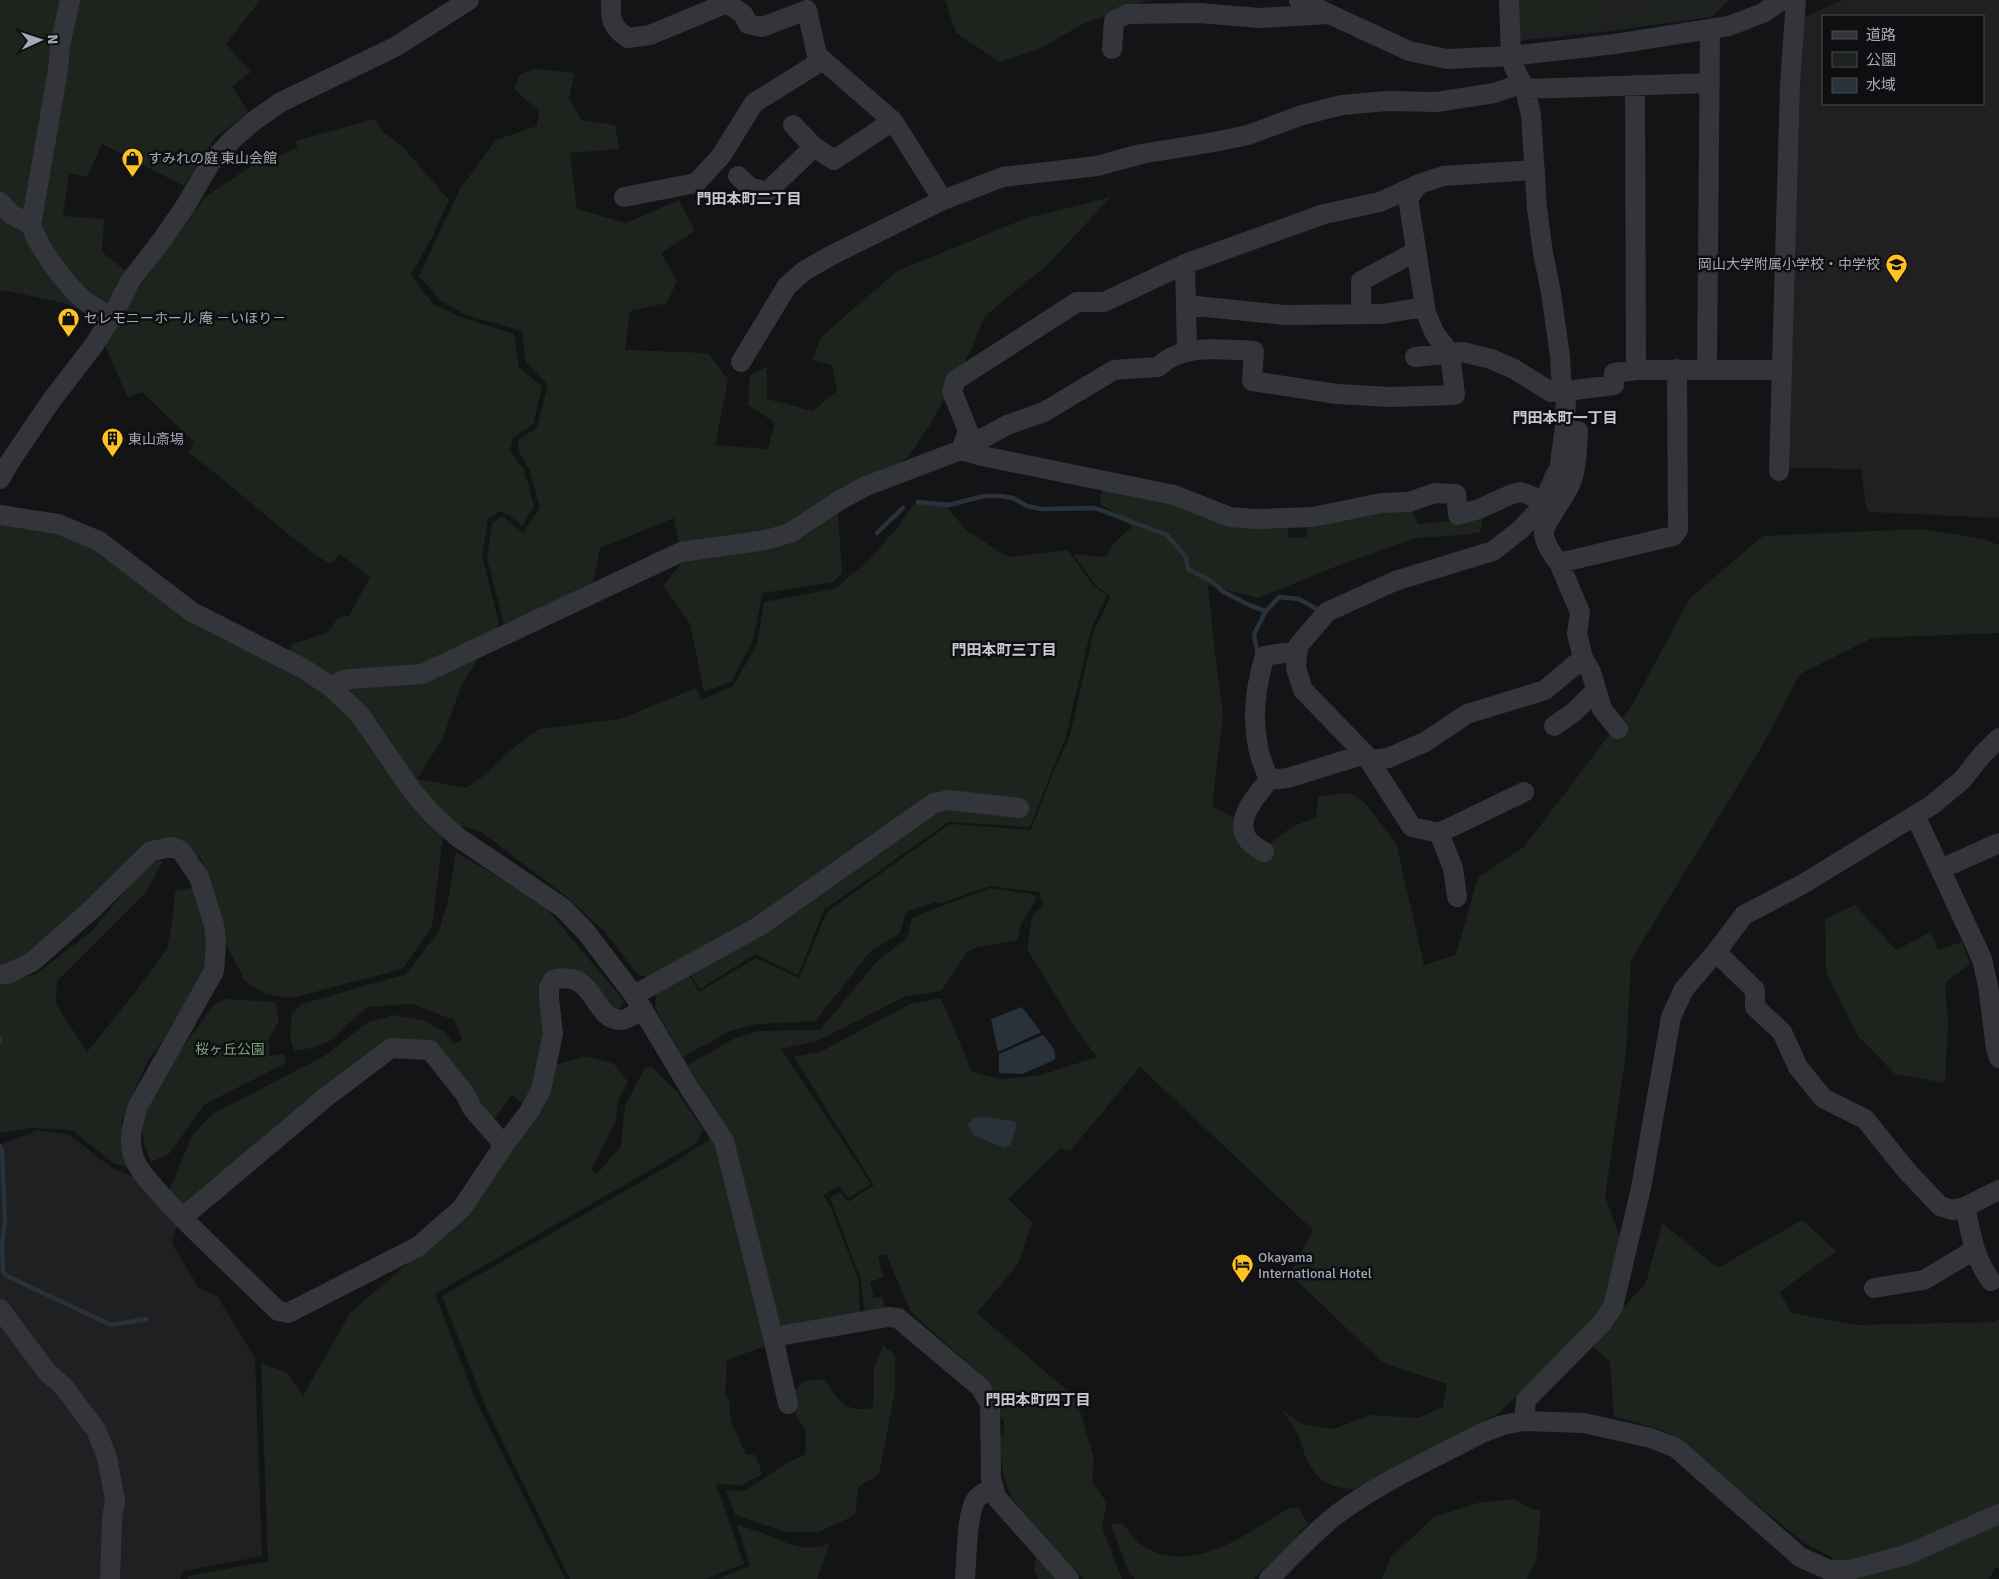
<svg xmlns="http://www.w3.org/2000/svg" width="1999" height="1579" font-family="Signika,'Noto Sans JP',sans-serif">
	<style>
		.built { fill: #202023; fill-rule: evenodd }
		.green { fill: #1c241d }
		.water { fill: #29323b }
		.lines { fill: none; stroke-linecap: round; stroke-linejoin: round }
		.stream { stroke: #29323b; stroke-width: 4.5 }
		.minor { stroke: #34353b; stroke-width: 20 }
		.labels { text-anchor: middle; stroke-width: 5; stroke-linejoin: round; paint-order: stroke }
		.poi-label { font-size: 14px; fill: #a4a9b7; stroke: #0f0f11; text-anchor: start }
		.park-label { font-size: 14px; fill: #7aa47f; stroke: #0f0f11 }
		.neighbourhood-label { font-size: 15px; font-weight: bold; fill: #c6c8d3; stroke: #0f0f11 }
	</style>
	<rect width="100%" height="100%" fill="#141416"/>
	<!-- built -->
	<path class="built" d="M1518,0H1729L1712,17L1603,32L1518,41Z
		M1842,0H1999V518L1869,512L1866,506L1861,469L1790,468L1785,463L1803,18ZM1823,16H1983V104H1823Z
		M38,1130L70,1135L112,1168L132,1176L178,1222L172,1243L199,1288L217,1296L255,1358L262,1556L184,1571L180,1579H0V1145Z"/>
	<!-- green -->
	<path class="green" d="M0,0H260L226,44L251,72L232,86L248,112L214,139L184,186L102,144L87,177L69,173L63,216L104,219L102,252L127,272L98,318L64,303L2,290L0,293Z
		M945,0H1148L1083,24L1039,49L1000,62L956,33Z
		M1522,0H1597L1600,27L1523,34Z
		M1717,1V9L1710,14L1615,27L1613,14Z
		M535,69L575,73L569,98L581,120L615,125L619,149L570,153L577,209L626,223L679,200L695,231L661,253L677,281L667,303L630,311L625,350L708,353L728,379L715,445L768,449L775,423L748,405L750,376L767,366V399L813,411L837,391L832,365L812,360L821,337L897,271L1024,219L1111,197L1047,265L985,316L970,352L931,423L910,455L838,512L842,573L833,582L763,593L752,642L731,682L704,692L690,624L663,586L683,561L674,518L600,548L593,582L505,627L487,559L492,523L503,516L523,533L540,507L529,469L518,450V440L537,427L548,385L526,362L522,331L466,315L440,300L419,276L460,189L496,140L537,126L539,111L514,89L520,74Z
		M374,119L383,132L401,145L449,200L431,239L411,275L433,304L461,317L514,334L519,367L542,387L533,424L513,438L510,451L524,470L534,506L522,526L509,515L500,511L488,519L482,556L499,624L461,686L443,738L417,779L466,788L482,777L512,749L539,729L620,719L696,688L701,700L733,686L757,645L764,602L836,588L869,560L897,528L915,503L947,507L966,530L1008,557L1068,550L1092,584L1107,596L1091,629L1066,736L1030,827L948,822L824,910L798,975L755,954L700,989L682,962L648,977L637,974L605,932L567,897L480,831L458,825L443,835L432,927L402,969L292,998L265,994L245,981L225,942L202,860L181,842L151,847L26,957L0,969V522L78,537L280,666L292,644L327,633L338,618L349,616L370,577L340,554L330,564C279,532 237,487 188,453L194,442L142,392L128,398L105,346L136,292L205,197L250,167L298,148L295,141Z
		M1104,488L1287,522L1289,538L1307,537V521L1411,507L1418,524L1483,518L1480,532L1462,535L1415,538L1332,568L1258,598L1208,585L1215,654L1223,715L1212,806L1238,820L1269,844L1293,826L1316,818L1318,796L1350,793L1364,802L1396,843L1424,965L1456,955L1478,878L1525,846L1634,702L1690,598L1763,536L1922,529L1983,539L1999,545V633L1872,638L1800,674L1761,748L1631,960L1626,1054L1605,1196L1621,1241L1606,1307L1565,1352L1497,1414L1356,1489C1330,1489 1315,1480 1305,1455C1302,1448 1301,1440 1297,1433C1293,1425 1287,1417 1282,1410L1302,1424L1334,1429L1370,1415L1418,1418L1443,1407L1447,1384L1383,1363L1290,1274L1313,1230L1140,1067L1070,1151L1061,1148L1008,1199L1032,1222L1018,1264L977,1313L1076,1398L1094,1458L1092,1482L1107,1503L1102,1527L1122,1579H1083L1041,1534L1011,1497L1004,1477L998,1439L1004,1433V1420L1000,1416L998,1394L988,1381L911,1312L886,1254L878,1256L883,1277L870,1282L874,1298L883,1297L885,1312L865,1316L861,1280L830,1198L840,1192L848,1202L874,1185L794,1057L822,1051L910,1004L941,998L972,1072L1001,1079L1041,1075L1097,1057L1078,1032L1027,949L1032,916L1043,905L1039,892L990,886L940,904L936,902L906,912L900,933L870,952L815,1021L758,1024L730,1031L683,1057L655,1008L656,993L687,972L699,992L756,958L799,978L827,912L950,824L1031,830L1053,773L1070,735L1094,631L1110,597L1094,583L1073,554L1106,557L1113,544L1132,527L1112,511L1101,505L1100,495Z
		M456,852L542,903L624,1001L619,1010L612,1008L587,979L571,968L554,972C547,1017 545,1065 525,1106L512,1095L493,1120L479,1100L433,1042L389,1040L183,1207L169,1191L192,1136L211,1115L326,1055L368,1022L394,1015L423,1020L445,1032L454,1044L462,1039L454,1020L412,1004L367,1007L330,1041L311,1048L294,1051L290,1036L292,1013L302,1004L406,974L439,931L448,901Z
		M150,860L163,861L146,892L57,981L56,1004L87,1052L137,990L167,949L172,922L175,891L196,887L208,940L206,969L188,1005L146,1064L121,1123L131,1168L113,1163L72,1130L31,1128L0,1133V982L35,975L93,930Z
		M990,888L1032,894L1037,898L1020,926L1018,940L978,947L967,952L941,991L906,996L817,1041L781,1049L871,1184L848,1198L839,1186L823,1195L830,1206L859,1281L860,1317L768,1345L727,1360L725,1396L729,1400L731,1422L746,1455H756L762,1474L743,1485L716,1484L744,1564L705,1579H570L487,1410L442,1296L677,1161L726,1128L688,1065L735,1038L760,1031L820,1030L878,960L907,938L912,919L923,913Z
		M1855,905L1896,950L1931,932L1938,950L1962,942L1970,964L1945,983L1948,1023L1945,1083L1895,1074L1858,1036L1826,972L1825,919Z
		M225,999L275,1002L279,1020L268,1041L270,1056L283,1054L286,1063L205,1104L168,1155L151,1162C146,1150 139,1131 143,1117C153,1083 192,1036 213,1006Z
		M587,1056L614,1064L628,1082L618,1100L616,1120L591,1170L597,1174L621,1146L625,1106L644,1069L651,1066L678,1093L703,1130L697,1143L435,1294L476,1401L565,1579H187L189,1576L268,1561L261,1363L286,1372L303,1396L350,1313L430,1244L555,1065Z
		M1802,1220L1836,1251L1780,1292L1791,1313L1858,1325L1993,1322L1999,1319V1567L1995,1568L1989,1579H1827L1833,1558L1806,1544L1711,1468L1680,1440L1662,1430L1614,1416L1610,1362L1590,1344L1646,1283L1662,1223L1718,1268Z
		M883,1345L895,1355V1390L879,1474L858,1487L855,1515L819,1532H786L735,1515L726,1490L744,1491L787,1463L806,1454L805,1429L797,1417L789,1396L805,1381L824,1379C839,1400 844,1413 873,1408L874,1368Z
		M1514,1499L1532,1509L1541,1510L1536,1561L1527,1579H1382L1391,1557L1434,1517L1478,1503Z
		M1289,1508H1299L1308,1524L1254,1579H1135L1128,1571L1111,1524L1122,1523C1128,1530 1135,1541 1143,1546C1193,1577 1247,1533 1289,1508Z
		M737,1525C745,1528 755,1530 763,1533C786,1543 805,1554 830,1543L817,1579H717L750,1566Z
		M1036,1555L1057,1579H1038L1034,1569Z"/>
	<!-- water -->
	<path class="water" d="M1022,1007L1041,1032L998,1052L991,1019Z
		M1043,1035C1048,1043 1059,1050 1054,1060L1022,1074L999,1073V1054Z
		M982,1117L1014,1121L1017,1125L1010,1145L1005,1148L975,1136L968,1125L973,1118Z"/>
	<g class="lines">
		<!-- stream -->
		<path class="stream" d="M1541,488L1550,468
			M918,502L949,505L984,496H1000L1013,498L1027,506L1042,509L1095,508L1167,535L1186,557L1188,569L1213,582L1222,591L1251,606L1266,611L1279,597L1299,599L1319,610L1321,609
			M877,533L903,508
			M1258,656L1254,634L1266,611
			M0,1039V1042
			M0,1146L2,1152L5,1221L2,1245L3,1272L7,1276L111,1325L146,1319"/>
		<!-- minor -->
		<path class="minor" d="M70,0L60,46L58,70L31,225C39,249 65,284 85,301C93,307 103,312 111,318
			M611,0C610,19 612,28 628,38L650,35L727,3L743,14L748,24L762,27L807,10L817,55L893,121L943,200
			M1299,0L1409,51L1447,59L1511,56L1615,44L1729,26L1763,13L1782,0
			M1509,0L1511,56L1514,67L1525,89L1531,115L1537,208L1543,253L1551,292L1560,357L1562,391L1566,398L1565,425L1559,472L1554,485L1538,511L1521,529L1493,551L1395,581L1327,612L1298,646L1296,668L1303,690L1365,754L1412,827L1439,833L1524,792
			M1112,49L1114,21L1127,14L1199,13L1259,18L1328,14
			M1635,85L1636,370H1782
			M1525,89L1710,83
			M793,125L814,147L834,160L893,121
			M738,176L750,187L767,192L814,147
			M624,197L696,183L721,156L754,103L823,60
			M0,202L11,214L31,225
			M1185,264L1187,351
			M1186,305L1284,315L1382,314L1424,307
			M1361,314V281L1415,252
			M1415,357L1463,352L1491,359L1514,369L1551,392L1562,391
			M741,362L787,286L804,271L830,256L943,200L1003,177L1097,166L1141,154L1214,142L1248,135L1302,115L1342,105L1387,101L1437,102L1494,93L1521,84
			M1707,368L1710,29
			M1574,390L1614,385V373L1636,370
			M1578,431C1577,449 1577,468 1570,485C1565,496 1544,524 1544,532C1543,541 1553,556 1559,563L1580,612L1577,634L1583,658L1591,672L1602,709L1618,729
			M961,450L1007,425L1044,412L1114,370L1158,367C1184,342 1222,350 1254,351L1252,381L1337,394L1390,397L1455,395L1450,353L1435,334L1426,313L1408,198L1419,184
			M961,450L982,456L1174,495L1230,517L1255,519L1313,517L1381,503L1409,502L1435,493L1456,494L1458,515L1479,509L1512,494L1521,492L1545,501
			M1779,471L1790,84L1796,0
			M0,479L9,463L51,401L94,345L111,318L131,280L162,240L186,205L211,162L234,138L255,120L281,102L395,47L469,0
			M0,515L58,524L99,541L192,612L306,670L332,688L360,715L413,792L433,815L459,838L563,908L586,932L634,995L690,1089L724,1141L773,1337L788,1404
			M1559,563L1673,536L1678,530L1677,369
			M332,688L341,681L350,679L422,674L681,552L766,540L790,533L840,500L866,486L961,450L968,431L952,391L956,380L1077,302H1104L1185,264L1324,214L1380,202L1419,184L1443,176L1535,170
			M1554,726L1574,712L1596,690
			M1369,760L1388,758L1425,742L1467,714L1545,690L1583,658
			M1269,780L1288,778L1365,754
			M1915,815L1982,959L1988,986L1996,1048L1999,1058
			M1439,833L1453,868L1457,897
			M1264,852C1259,849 1252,845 1248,840C1233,820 1257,795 1269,780C1265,769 1260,758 1258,747C1252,717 1256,684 1265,656L1297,651
			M1941,869L1999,843
			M1716,952L1755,990V1007L1782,1032L1798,1067L1823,1098L1865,1119L1906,1170L1940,1206L1952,1210L1965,1207L1999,1190
			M0,974H7L32,962L91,910L151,851L172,847L181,851L199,877L214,925L216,942L214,971L138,1106C133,1122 128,1138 133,1155C137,1170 151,1183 161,1195C198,1236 239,1272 278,1311L288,1313L419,1246L462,1208L504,1145L529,1112L541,1090L553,1034L549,998V988L553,980C597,968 592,1022 622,1020C628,1019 637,1013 643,1009
			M634,995L758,927L934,803L949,800L1019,808
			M1965,1207C1971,1234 1974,1258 1991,1281
			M182,1218L326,1097L391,1048L430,1050L465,1094L472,1108L504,1145
			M1874,1288L1924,1280L1974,1250
			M0,1309L47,1372L64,1387L96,1430L107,1457L115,1500L112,1519L110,1579
			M773,1337L888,1317L898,1318L981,1388L990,1404L991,1478L996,1497L1069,1579
			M1524,1421L1526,1400L1602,1323L1613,1307L1641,1188L1671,1017L1684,989L1716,952L1744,915L1803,884L1932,805L1962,780L1982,755L1999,738
			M965,1579C967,1559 966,1518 975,1501C979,1494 987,1491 994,1488
			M1269,1579C1291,1557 1312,1534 1336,1515C1381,1481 1435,1458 1484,1432L1503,1425L1524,1421L1584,1423L1651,1438L1676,1448L1800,1557L1829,1570H1850L1906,1555L1999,1514"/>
	</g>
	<!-- icons -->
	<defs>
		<symbol id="shop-pin" viewBox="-11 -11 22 30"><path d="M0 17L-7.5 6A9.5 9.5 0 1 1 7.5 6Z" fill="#ffc223" stroke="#0f0f11"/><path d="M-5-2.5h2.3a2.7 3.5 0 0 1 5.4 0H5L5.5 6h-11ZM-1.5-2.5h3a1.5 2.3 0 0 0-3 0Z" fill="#111"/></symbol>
		<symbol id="school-pin" viewBox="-11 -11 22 30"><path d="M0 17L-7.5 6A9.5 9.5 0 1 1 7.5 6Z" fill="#ffc223" stroke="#0f0f11"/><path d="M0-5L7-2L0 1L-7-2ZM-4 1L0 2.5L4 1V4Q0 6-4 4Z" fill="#111"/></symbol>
		<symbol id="building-pin" viewBox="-11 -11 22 30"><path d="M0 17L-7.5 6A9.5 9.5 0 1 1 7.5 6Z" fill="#ffc223" stroke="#0f0f11"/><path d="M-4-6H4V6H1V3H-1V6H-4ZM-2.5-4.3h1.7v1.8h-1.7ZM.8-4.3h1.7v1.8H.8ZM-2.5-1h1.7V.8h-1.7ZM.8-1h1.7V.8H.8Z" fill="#111"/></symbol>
		<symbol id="hotel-pin" viewBox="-11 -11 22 30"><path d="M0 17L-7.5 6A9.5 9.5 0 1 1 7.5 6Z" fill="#ffc223" stroke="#0f0f11"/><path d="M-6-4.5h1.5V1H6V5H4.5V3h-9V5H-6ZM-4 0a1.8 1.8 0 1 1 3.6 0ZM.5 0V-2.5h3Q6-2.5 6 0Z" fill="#111"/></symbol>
	</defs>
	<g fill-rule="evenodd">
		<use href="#shop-pin" x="120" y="146" width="25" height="34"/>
		<use href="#school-pin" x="1884" y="252" width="25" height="34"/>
		<use href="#shop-pin" x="56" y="306" width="25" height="34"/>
		<use href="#building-pin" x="100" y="426" width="25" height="34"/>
		<use href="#hotel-pin" x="1230" y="1252" width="25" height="34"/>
	</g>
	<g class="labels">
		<!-- poi labels -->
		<g class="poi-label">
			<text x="148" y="163">すみれの庭 東山会館</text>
			<text x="1880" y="269" text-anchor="end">岡山大学附属小学校・中学校</text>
			<text x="84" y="323">セレモニーホール 庵 －いほり－</text>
			<text x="128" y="444">東山斎場</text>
			<text x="1258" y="1262">Okayama<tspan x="1258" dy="16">International Hotel</tspan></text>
		</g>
		<!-- park labels -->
		<g class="park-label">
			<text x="230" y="1054">桜ヶ丘公園</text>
		</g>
		<!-- neighbourhood labels -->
		<g class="neighbourhood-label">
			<text x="749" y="204">門田本町二丁目</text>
			<text x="1565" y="423">門田本町一丁目</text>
			<text x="1004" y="655">門田本町三丁目</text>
			<text x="1038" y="1405">門田本町四丁目</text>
		</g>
	</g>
	<!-- legend -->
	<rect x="1822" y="15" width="162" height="90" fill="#0f0f11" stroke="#4b4d53"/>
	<rect x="1832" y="31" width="25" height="8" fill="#34353b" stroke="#4b4d53"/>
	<text x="1866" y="40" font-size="15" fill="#a4a9b7">道路</text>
	<rect x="1832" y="52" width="25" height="15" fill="#1c241d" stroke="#4b4d53"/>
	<text x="1866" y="65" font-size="15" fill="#a4a9b7">公園</text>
	<rect x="1832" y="78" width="25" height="15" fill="#29323b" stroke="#4b4d53"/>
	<text x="1866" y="90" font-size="15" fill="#a4a9b7">水域</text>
	<!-- north arrow -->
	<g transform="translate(40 40) rotate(87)" stroke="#0f0f11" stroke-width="4" paint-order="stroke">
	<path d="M0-4L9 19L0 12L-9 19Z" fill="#a4a9b7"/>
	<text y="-8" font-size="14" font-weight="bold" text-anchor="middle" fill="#a4a9b7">N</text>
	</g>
</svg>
